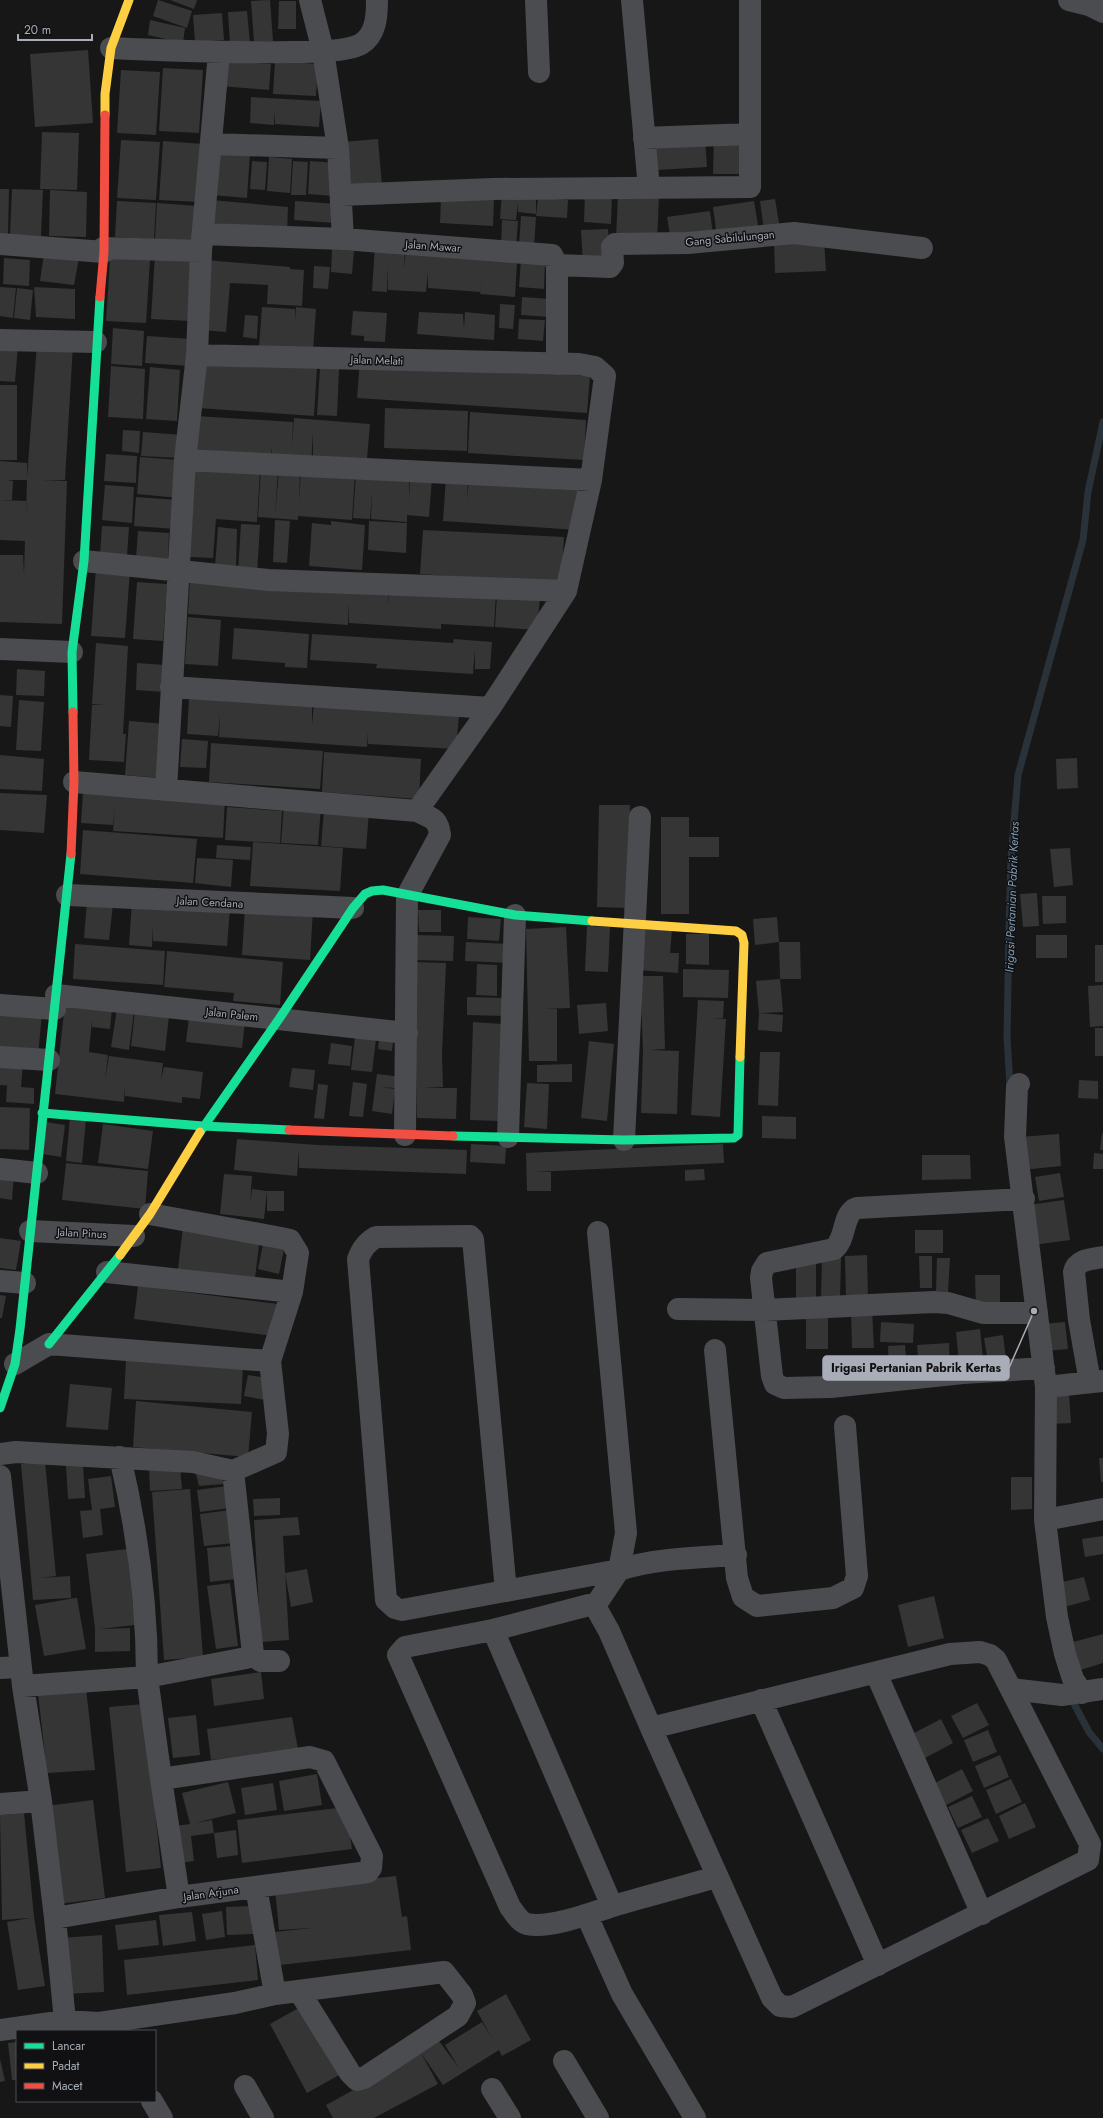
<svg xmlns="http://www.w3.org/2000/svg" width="1103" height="2118" font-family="Jost,sans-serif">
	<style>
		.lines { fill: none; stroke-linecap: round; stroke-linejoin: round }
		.stream { stroke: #2a3239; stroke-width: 7 }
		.building { fill: #353536 }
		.street { stroke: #4b4c50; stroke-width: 22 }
		.fast { stroke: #16e098; stroke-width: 9 }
		.slow { stroke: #ffcf43; stroke-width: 9 }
		.jam { stroke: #f24e42; stroke-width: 9 }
		.labels { text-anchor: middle; stroke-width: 3; stroke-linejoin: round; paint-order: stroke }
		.street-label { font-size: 11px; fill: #a8adb8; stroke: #111113 }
		.water-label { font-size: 12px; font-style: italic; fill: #7f9bb3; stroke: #111113 }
		.leader { fill: none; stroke: #a8adb8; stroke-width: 1.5 }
		.callout-dot { fill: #a8adb8; stroke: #111113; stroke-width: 1.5 }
		.callout { fill: #a8adb8; stroke: #a8adb8; stroke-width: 1.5 }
		.callout-label { font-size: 12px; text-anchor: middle; font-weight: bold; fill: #111 }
	</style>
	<rect width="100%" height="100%" fill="#171717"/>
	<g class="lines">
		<!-- stream -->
		<path class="stream" d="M1010,1086L1007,1036L1009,930L1011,857L1018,775L1083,540L1088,492L1103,422
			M1070,1696L1089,1732L1103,1749"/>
	</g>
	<!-- building -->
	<path class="building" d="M158,0L192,11L187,28L153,16Z
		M170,0H197L194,9Z
		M270,0L273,41L254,42L251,1Z
		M279,1H296V29H278Z
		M247,11L250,43L230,44L228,12Z
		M222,13L224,40L195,42L193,15Z
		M150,20L185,28L183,43L148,35Z
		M88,50L93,123L35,127L30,54Z
		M222,61L271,64L269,90L221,86Z
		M275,61L318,64L316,96L273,94Z
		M163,68L203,70L199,133L159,131Z
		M121,70L160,72L156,135L117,133Z
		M251,97L321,101L319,127L275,124V110L274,125L250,123Z
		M42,132L79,133L77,190L40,189Z
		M714,136H742V174H713Z
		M705,137L707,167L658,170L655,141Z
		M378,139L382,186L346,189L342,142Z
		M121,140L160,142L156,200L117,198Z
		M163,141L203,144L200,202L159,200Z
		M215,150L250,153L247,198L212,195Z
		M269,157L292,159L290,193L267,191Z
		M252,161L267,162L265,190L250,189Z
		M293,161L308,162L306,195H291Z
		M310,161L336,163L334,196L308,194Z
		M0,189H9L8,235H0Z
		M12,189L43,190L41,236L10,235Z
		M50,190L87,192L86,237L49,236Z
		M502,191L536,194V214L518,212V203L516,220L500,219Z
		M585,192L612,194L611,224L584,222Z
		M618,193L659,195L657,241L616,240Z
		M441,197L494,199L493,226L440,223Z
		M538,198L568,200L567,218L536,216Z
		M775,199L780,229L764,231L760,201Z
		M211,200L288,207L287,234L209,228Z
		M117,201L156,203L154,239L115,237Z
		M295,201L337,204L335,223L294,220Z
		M754,201L759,231L717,237L713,207Z
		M157,203L198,206L195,242L155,239Z
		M710,211L713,235L671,241L667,217Z
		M521,216L536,217L534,247L519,246Z
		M502,220L518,221L516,248L501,247Z
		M608,229L610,264L583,265L581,230Z
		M824,240L826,271L775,273L774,242Z
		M375,246L405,248L404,269L406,250L517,262L515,297L480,294L481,282L480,292L428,288V272L426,292L388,290V266L387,292L372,291Z
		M332,249L354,251L352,274L331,272Z
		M44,253L79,258L74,285L40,281Z
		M155,254L194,257L190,321L151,319Z
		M4,258L30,260L29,286L3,284Z
		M110,258L150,260L146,323L106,321Z
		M521,259L545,261L544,289L519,287Z
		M205,260L290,267V269L304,270L302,306L267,304L268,285L230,283L226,332L200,330Z
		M314,266L330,267L328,289L313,288Z
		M0,287L16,288L13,318L0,316Z
		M34,287L75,289V319L36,317Z
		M17,288L33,290L30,320L14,318Z
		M522,297L551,299L550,317L521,315Z
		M500,304L515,305L513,329L499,328Z
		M262,307L295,309V320L296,307L316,309L313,351L259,346Z
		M353,311L387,313L385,342L364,341V336L351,335Z
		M419,312L463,314L464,329L465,312L495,315L494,340L417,334Z
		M245,315L258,316L257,339L243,337Z
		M519,319L545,320L543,341L518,339Z
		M113,328L144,331L142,366L111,364Z
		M147,336L191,339L190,366L145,363Z
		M0,343L18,345L15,382L0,381Z
		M37,343L73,345L65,480H42L67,481L62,624L0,622V555H23L24,574L25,541L0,540V500L26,501V513L27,480H7L13,481L12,500H0V461L27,463V478Z
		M201,360L317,368L314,416L198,408Z
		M360,361L590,376L587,413L357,398Z
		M111,366L145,369L143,419L108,417Z
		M150,367L180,370L177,421L146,419Z
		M320,368L339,369L337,416L317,415Z
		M0,385H17V460H0Z
		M385,408L468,411L467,451L384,448Z
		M470,412L586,420L584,460L468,453Z
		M196,416L293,422L292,447L294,418L370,424L367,459L313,456V433L311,466L271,463L272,446L270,460L193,454Z
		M123,430L140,431L139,453L122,451Z
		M143,432L183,435L181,458L141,456Z
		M106,454L137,456L136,483L104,481Z
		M140,457L181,460L179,498L137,494Z
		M192,464L260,469L257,522L216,519L213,558L190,557Z
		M261,468L278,469L275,516L279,470L300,472L299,502L301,472L355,473L352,520L298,516V520L258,517Z
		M356,473L409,476V501L410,476L432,477L429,517L407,515V522L371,519L372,492L370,519L353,518Z
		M446,477L468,478L467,501L469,478L579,485L577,530L443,521Z
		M105,485L134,487L132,523L102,520Z
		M136,497L178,500L176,529L134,526Z
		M275,520L290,521L287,563L273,562Z
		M331,521L365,525L362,570L309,566L312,523L331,525Z
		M369,521L407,523L406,553L368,550Z
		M241,524L260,525L257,574L238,572Z
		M102,526L129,527L127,556L100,555Z
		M218,527L237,529L236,568L215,567Z
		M423,530L564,537L561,584L420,574Z
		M138,531L169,533L168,560L136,558Z
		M96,568L130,570L125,638L91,636Z
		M190,578L259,582V592L260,580L388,588V606L389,586L496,593L494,627L441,624V629L349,623V602L348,625L188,614Z
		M137,582L167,584L163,641L133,639Z
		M497,594L540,597L537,630L495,627Z
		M188,617L221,620L218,666L185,664Z
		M234,628L309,634L307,668L285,667V663L232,659Z
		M312,634L453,643L454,639L492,642L490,669H475V649L473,674L376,668L377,664L310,660Z
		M96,643L128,646L123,734H126L124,762L89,760L92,705H104L92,704Z
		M137,663L165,665L164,692L136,690Z
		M17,669L45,671L44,696L16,695Z
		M0,695L13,696L11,727L0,726Z
		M189,698L312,706V725L314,703L459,715L456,749L368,744V732L367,747L219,737L220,713L218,736L187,734Z
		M19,700L44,702L41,751L16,750Z
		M129,721L166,724L162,778L125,775Z
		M182,739L208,741L206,768L180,767Z
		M211,743L323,751L320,789L209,782Z
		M324,752L421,759L419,799L322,792Z
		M0,755L44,759L42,791L0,789Z
		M1077,758L1078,788L1057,789L1056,759Z
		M0,793L47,795L44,833L0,830Z
		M83,793L225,798L223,838L113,831L115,808L113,825L81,823Z
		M284,804L321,807L318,845L281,843Z
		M599,805H630L628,908L597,907Z
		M227,807L282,811L280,843L225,840Z
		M324,810L369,812L366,849L321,846Z
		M661,817H689V837H719V857H689V914H661Z
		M83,830L197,839L193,883L80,874Z
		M253,842L343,848L340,891L250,886Z
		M217,845L251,847L250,860L216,858Z
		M1070,848L1073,885L1054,887L1050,849Z
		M197,858L233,860L231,887L195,883Z
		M1037,893L1039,926L1023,927L1020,894Z
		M1042,896H1066V923L1043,924Z
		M87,901L113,904L109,940L84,938Z
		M132,902L230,908L227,946L153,941V924L152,947L129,945Z
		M245,907L313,910L310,960L242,955Z
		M418,910H441V932H419Z
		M468,917L501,919L499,941L467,939Z
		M777,917L779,942H800L801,979H780L779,942L755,945L753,919Z
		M587,926L610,927L608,972L585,971Z
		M566,927L570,1008L544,1009H557V1061H529L526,929Z
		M641,927L672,930L670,953H679L678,973L638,970Z
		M686,934H709V965L686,964Z
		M414,935L454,936L453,961L414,960Z
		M1036,935H1067V958H1036Z
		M466,942L510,944L509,963L465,961Z
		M75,944L165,951L163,985L73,979Z
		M1095,945H1103V982H1095Z
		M167,951L283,962L280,1005L233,1001L234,993L164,987Z
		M414,962L446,963L442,1055L443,1087L423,1088H457L456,1119L417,1118Z
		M477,964L497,965V996L476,995Z
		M683,969L729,970L728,998L683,997Z
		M640,976H663L665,1049L650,1050L679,1051L677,1114L641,1113L643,1050Z
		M780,979L783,1012L759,1013L783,1015L782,1032L758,1030L759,1013L756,981Z
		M1103,985V1026L1090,1027L1088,986Z
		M467,997L506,998V1016L467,1015Z
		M698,1000L724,1001L723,1018H713L726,1019L720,1117L691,1115Z
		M65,1003L112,1008L110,1029L92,1027V1020L89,1052L108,1055L105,1080L109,1056L163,1063L161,1080L164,1067L203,1072L200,1099L182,1097V1103L125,1096V1086L124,1102L55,1094Z
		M606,1003L608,1031L579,1034L577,1005Z
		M0,1009L42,1013L38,1056L0,1052Z
		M117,1009L134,1011L129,1050L111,1047Z
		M135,1011L169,1016L165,1051L131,1046Z
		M189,1017L245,1022L242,1048L186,1042Z
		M473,1022L502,1024L499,1121L470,1120Z
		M1095,1028H1103V1056H1095Z
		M356,1029L377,1031L372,1072L351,1070Z
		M380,1031L394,1033L392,1051L378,1049Z
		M589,1041L614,1044L607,1121L581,1118Z
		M331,1043L352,1046L350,1066L328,1064Z
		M760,1052H780L778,1106L758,1105Z
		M0,1061L23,1063L21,1087L34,1088V1104L6,1102L7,1086H11L0,1085Z
		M572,1064V1082H537V1065Z
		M292,1068L315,1070L313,1090L289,1087Z
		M377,1074L395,1076V1088L381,1087L395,1089L392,1114L372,1111Z
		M1079,1080L1098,1081V1099L1078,1098Z
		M353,1082L367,1084L363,1117L349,1116Z
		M527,1083L549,1084L547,1129L524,1127Z
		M318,1084L328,1085L324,1119L314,1118Z
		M0,1107L30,1108L29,1150L0,1149Z
		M762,1116L796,1117V1139L762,1138Z
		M70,1117L86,1119L82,1163L66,1161Z
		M46,1122L65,1125L61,1157L42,1154Z
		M103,1124L153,1131L148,1169L98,1163Z
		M1102,1133L1103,1134V1150H1100Z
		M1059,1134L1061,1166L1022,1170L1019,1137Z
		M237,1139L317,1145L467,1150L466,1174L299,1168V1150L297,1176L234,1170Z
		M471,1144L506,1146L505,1164L470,1162Z
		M723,1144L724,1163L534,1172H551V1191H527L526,1153Z
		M1094,1153L1103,1154V1169H1093Z
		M922,1155H970L971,1179L922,1180Z
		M66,1163L148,1171L145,1209L62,1200Z
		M704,1169L705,1180L685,1181V1170Z
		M0,1173L14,1174L12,1200L0,1198Z
		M1060,1173L1064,1197L1039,1201L1035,1177Z
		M224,1174L252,1176L250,1204L252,1189L267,1191L264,1219L220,1214Z
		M267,1191H284V1211H267Z
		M1064,1200L1070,1240L1033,1245L1028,1205Z
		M183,1227L260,1237L255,1278L178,1269Z
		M915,1230H943V1253H915Z
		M0,1238L21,1241L16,1270L0,1268Z
		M263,1244L284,1249L279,1274L258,1269Z
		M867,1255L868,1300H846L845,1256Z
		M919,1256H932V1288H920Z
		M822,1258H841L840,1299H821Z
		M937,1258H950L948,1292L936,1291Z
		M796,1261L816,1262V1298H796Z
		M975,1275H1000V1308H976Z
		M138,1286L278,1304L274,1336L134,1319Z
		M0,1295L6,1296L2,1318H0Z
		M872,1310L874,1348H852L851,1311Z
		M806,1312H828V1349H806Z
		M881,1322L914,1324L913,1343L880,1342Z
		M1065,1322L1068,1349L1043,1351L1040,1324Z
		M980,1329L983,1359L959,1362L956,1332Z
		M1003,1335L1006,1359L988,1362L984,1338Z
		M949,1343L950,1368L919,1370L917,1345Z
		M905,1345L907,1370L889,1371L888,1346Z
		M126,1360L243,1365L241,1404L124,1399Z
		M248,1375L268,1378L265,1400L244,1396Z
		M70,1384L112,1388L108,1430L66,1427Z
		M1069,1394L1071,1423L1051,1424L1049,1395Z
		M136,1401L252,1412L248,1457L133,1447Z
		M1099,1458H1103V1482H1101Z
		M45,1461L56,1576L40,1578L70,1576L71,1598L33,1600L21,1464Z
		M83,1464L85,1498L68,1499L66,1465Z
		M149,1466L180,1467L182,1489L150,1491Z
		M220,1471L224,1484L199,1486L196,1474Z
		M111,1476L115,1507L100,1509L103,1535L83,1538L80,1511L92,1510L88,1479Z
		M1011,1477H1032V1509L1011,1510Z
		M227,1486L230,1508L200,1512L197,1490Z
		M190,1489L203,1657L164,1660L152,1492Z
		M280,1498V1515L254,1516L253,1499Z
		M230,1510L234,1543L204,1546L200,1514Z
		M298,1517L300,1535L283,1536L289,1640L261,1642L254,1520Z
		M1103,1536V1554L1085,1557L1082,1539Z
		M232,1546L236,1579L210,1582L207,1548Z
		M127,1549L135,1625L99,1629L130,1628V1651L95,1652V1629L86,1554Z
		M307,1569L313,1602L291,1607L285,1573Z
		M1084,1577L1090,1600L1064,1607L1058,1583Z
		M230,1583L238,1646L216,1649L207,1586Z
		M934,1596L944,1638L908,1647L898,1605Z
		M75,1598H77L86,1649L44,1656L35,1605Z
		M1103,1634V1663L1080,1670L1073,1642Z
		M261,1672L264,1699L214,1706L211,1679Z
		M86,1688L95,1770L47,1773L38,1693Z
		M977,1703L989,1725L963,1738L951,1716Z
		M144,1704L161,1868L126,1872L109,1707Z
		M196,1715L200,1755L173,1758L168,1718Z
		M292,1717L298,1749L211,1760L207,1729Z
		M941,1719L953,1743L925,1758L912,1734Z
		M988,1730L997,1752L973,1762L964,1740Z
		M1000,1755L1009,1777L984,1788L975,1766Z
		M962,1769L973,1791L946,1805L935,1783Z
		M317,1774L322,1805L284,1811L279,1781Z
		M1011,1779L1022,1802L996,1814L986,1790Z
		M228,1782L236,1813L195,1823L212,1820L214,1833L236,1830L238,1855L217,1858L214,1833L191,1836L194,1861L178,1863L174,1826L190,1824L182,1793Z
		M273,1783L277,1810L245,1815L241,1788Z
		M972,1796L982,1817L958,1828L948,1807Z
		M93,1800L105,1898L59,1904L46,1806Z
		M1025,1803L1036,1827L1009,1839L999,1816Z
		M346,1807L352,1849L242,1863L237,1820Z
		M24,1813L34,1917L45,1986L18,1990L7,1922L30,1918L2,1920L0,1815Z
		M988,1818L999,1841L972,1853L961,1830Z
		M396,1876L402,1917L407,1916L411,1950L280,1965L275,1932L311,1928L279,1930L275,1889Z
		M252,1906L254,1934L227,1935L226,1907Z
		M222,1911L225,1937L206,1940L202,1914Z
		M192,1912L196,1941L163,1946L159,1915Z
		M156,1920L159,1945L118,1950L115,1925Z
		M102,1935L104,1992L64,1994L61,1938Z
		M255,1945L258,1980L127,1995L124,1960Z
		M506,1994L531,2040L502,2056L499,2050L443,2085L421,2053L439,2041L459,2068L445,2045L482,2022L492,2038L477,2011Z
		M304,2005L341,2074L307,2093L270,2024Z
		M17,2042V2080H12L8,2043Z
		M421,2053L438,2084L374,2118H333L326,2105Z
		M0,2059L5,2081L0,2082Z"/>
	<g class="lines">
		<!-- street -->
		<path class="street" d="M310,0L323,51L338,148L343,239
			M536,0L539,72
			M632,0L649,188
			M1069,0L1089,5L1103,12
			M111,48C172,51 231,53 292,52C309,52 347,52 361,44C376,35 377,16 377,0
			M644,138L749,134
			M211,144L338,148
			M341,195L493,189L750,187V0
			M204,234L343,239L552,255L557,265V364
			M0,244L104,252
			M103,248L201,251
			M557,265L610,267L613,263L612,247L615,244L688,243L794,233L922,248
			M0,340L96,342
			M185,460L591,480
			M84,561L268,580L566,591L591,480L605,376L595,367L579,364L197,355
			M0,649L72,652
			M171,687L490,708L566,591
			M74,782L417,811C431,818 438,818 440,835L407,896L405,1135
			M166,790L185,460L197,355L201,251L219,53
			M417,811L490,708
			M67,895L353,908
			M56,995L407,1033
			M0,1005L55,1009
			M0,1057L49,1060
			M1019,1084L1017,1087L1015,1137L1046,1387L1045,1520L1057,1617L1065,1654L1073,1679L1082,1693
			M508,1137L515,915
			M624,1140L640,817
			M0,1169L37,1173
			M1024,1199L857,1208C842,1213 847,1238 834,1249L767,1263L762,1271L761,1278L772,1376L775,1384L784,1388L831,1387L963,1373L1044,1368
			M30,1231L134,1236
			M598,1232L626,1533L619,1570C656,1558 696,1558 736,1555
			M107,1272L292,1292
			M0,1281L25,1283
			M678,1309L764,1310L934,1302L948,1303L983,1313H1037
			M715,1350L737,1578L743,1597L757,1606L833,1598L853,1588L857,1576L845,1426
			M15,1364L49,1344L270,1361
			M1090,1382L1079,1320L1074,1272C1077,1259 1092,1259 1103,1257
			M1046,1387L1103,1381
			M0,1454L16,1452L193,1462L233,1471L276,1452L278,1434L270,1361L292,1292L298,1253L290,1240L281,1238L150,1214
			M120,1457C137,1529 147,1603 147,1677L246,1658L253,1654L233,1471
			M0,1476L23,1686L41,1801L55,1918L65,2021L99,2023L235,2003L275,1994L444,1972L462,1995L465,2003L458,2016L364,2078L357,2080L350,2073L299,1991
			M1045,1520L1103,1509
			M506,1591L473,1239L470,1236L376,1237C366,1243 362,1249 358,1259L386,1600L395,1608L402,1610L619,1570L595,1606
			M493,1630L612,1906
			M980,1652L990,1655L996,1660L1090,1844L1088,1860L792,2007L780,2006L772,1998L651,1728L950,1654Z
			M251,1655L261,1661H279
			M0,1668L21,1667
			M876,1673L982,1914
			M23,1686L147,1677L161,1779
			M1011,1689L1062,1695L1103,1689
			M761,1700L878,1965
			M651,1728L609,1631L595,1606L589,1605L493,1630L415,1645L405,1647L398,1655L510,1907C515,1913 519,1922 527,1924C550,1929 591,1913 613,1906C647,1896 682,1887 716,1877
			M0,1804L41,1801
			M256,1887L275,1994
			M587,1916L622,1994L695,2118
			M55,1918L179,1897L368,1872L371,1868L372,1856L324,1761L310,1757L161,1779L179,1897
			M0,2030L65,2021
			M564,2061L598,2118
			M245,2086L263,2118
			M492,2089L510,2118
			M152,2101L162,2118"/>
		<!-- fast -->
		<path class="fast" d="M73,712L72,652L84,561L100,297
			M42,1113L203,1126L289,1130
			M200,1132L279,1019L353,908L365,894L372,891L383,890L515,915L592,921
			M453,1136L624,1140L734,1138L738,1135L740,1057
			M49,1344L120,1255
			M0,1408L15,1364L20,1329L71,854"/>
		<!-- slow -->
		<path class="slow" d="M105,115V94L111,48L129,0
			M592,921L736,931L742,935L744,943L740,1057
			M120,1255L150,1214L200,1132"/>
		<!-- jam -->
		<path class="jam" d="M100,297L104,252L105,115
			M71,854L74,782L73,712
			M289,1130L453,1136"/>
	</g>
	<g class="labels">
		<!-- street labels -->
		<g class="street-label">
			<text transform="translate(730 238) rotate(-5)" y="4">Gang Sabilulungan</text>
			<text transform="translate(433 246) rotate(4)" y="4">Jalan Mawar</text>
			<text transform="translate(377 360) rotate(2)" y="4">Jalan Melati</text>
			<text transform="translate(210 902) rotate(3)" y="4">Jalan Cendana</text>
			<text transform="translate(232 1014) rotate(6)" y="4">Jalan Palem</text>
			<text transform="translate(82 1233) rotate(3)" y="4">Jalan Pinus</text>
			<text transform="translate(211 1893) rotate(-8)" y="4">Jalan Arjuna</text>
		</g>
		<!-- water labels -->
		<g class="water-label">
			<text transform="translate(1012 897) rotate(-88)" y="4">Irigasi Pertanian Pabrik Kertas</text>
		</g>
	</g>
	<!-- callouts -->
	<path class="leader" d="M1034 1311L1009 1368"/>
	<circle class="callout-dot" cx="1034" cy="1311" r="4"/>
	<rect class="callout" x="823" y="1356" width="186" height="24" rx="4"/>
	<g class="callout-label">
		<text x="916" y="1372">Irigasi Pertanian Pabrik Kertas</text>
	</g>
	<!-- legend -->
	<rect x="16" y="2030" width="140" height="72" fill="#111113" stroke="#4d4f55"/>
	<rect x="24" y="2043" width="20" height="6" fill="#16e098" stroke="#4d4f55"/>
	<text x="52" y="2050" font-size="12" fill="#a8adb8">Lancar</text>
	<rect x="24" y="2063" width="20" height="6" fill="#ffcf43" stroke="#4d4f55"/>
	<text x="52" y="2070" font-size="12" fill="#a8adb8">Padat</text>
	<rect x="24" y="2083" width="20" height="6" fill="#f24e42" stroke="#4d4f55"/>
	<text x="52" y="2090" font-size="12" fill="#a8adb8">Macet</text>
	<!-- scale -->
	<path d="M18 34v6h74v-6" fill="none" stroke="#a8adb8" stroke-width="2"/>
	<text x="24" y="34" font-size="12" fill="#a8adb8" stroke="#111113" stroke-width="3" paint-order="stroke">20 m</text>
</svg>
